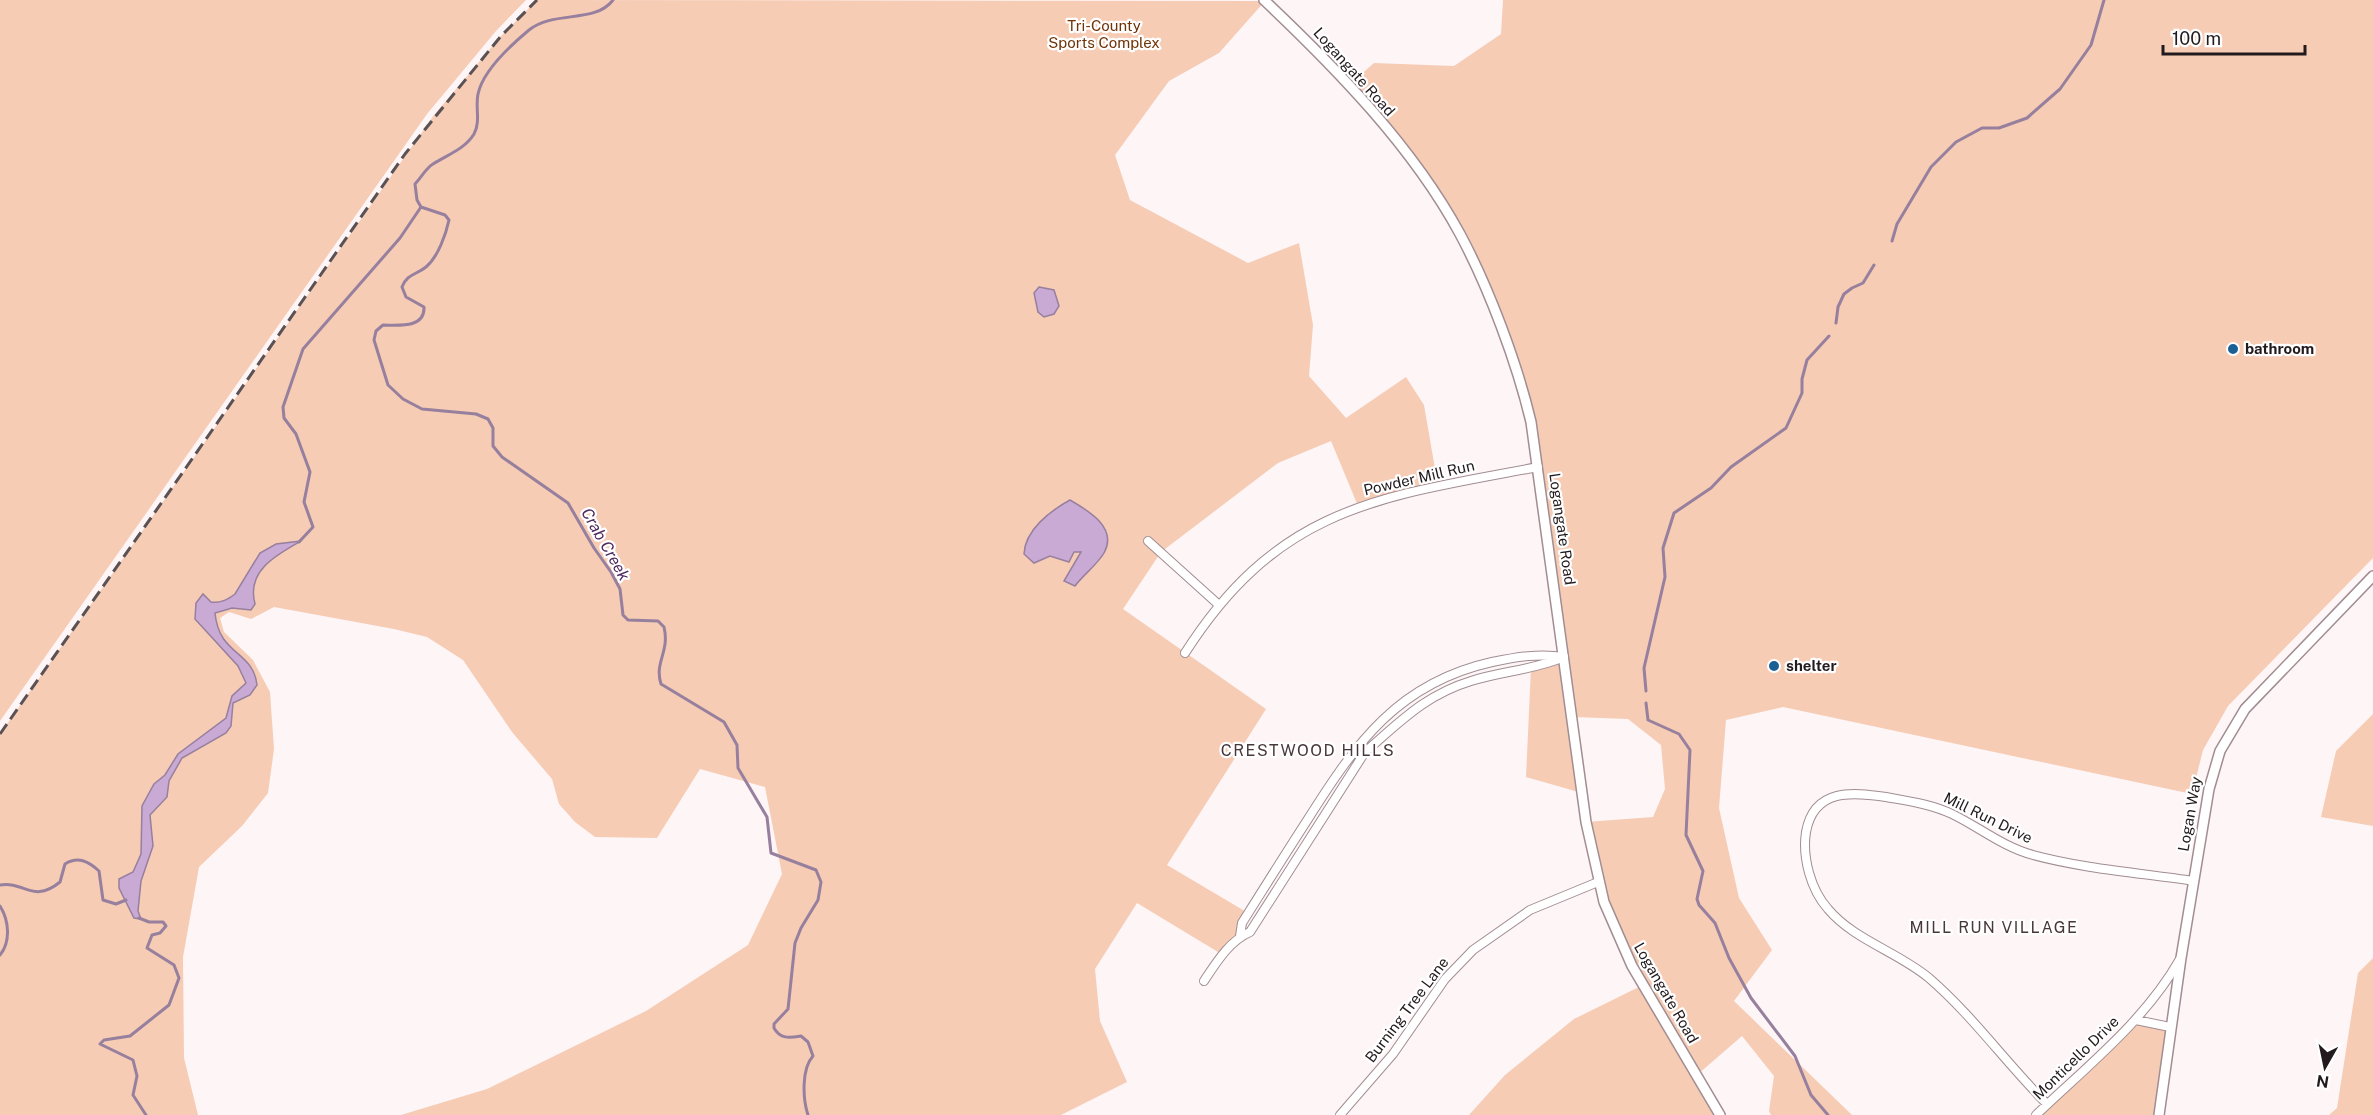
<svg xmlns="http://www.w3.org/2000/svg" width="2373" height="1115" font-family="'Public Sans',sans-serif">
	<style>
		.green { fill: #f6ccb5 }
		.water { fill: #c9aad5; stroke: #977f9e; stroke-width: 1.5 }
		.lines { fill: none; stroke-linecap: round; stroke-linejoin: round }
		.stream { stroke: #977f9e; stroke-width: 3 }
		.minor-casing { stroke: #a18d92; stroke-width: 10 }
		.tertiary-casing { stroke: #a18d92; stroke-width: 12 }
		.minor { stroke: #fff; stroke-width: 8 }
		.tertiary { stroke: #fff; stroke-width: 9 }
		.rail { stroke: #595153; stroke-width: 3; stroke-dasharray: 12 6; stroke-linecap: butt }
		.poi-dot { fill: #1b6094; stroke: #fff; stroke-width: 2 }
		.labels { text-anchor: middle; stroke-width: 4.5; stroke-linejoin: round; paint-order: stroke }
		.park-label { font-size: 15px; fill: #6f3307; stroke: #fff }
		.street-label { font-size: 15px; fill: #221a1c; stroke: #fff }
		.poi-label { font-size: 15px; font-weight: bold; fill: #221a1c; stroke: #fff; text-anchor: start }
		.water-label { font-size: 16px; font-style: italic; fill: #512a5f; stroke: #fff }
		.neighbourhood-label { font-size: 16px; letter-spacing: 1.5px; fill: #48373b; stroke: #fff }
	</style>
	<rect width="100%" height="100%" fill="#fef5f7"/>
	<!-- green -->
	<path class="green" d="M0,0H526L496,31L427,114L0,721Z
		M537,0L1265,1L1219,53L1169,81L1115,155L1130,200L1248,263L1299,243L1313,325L1309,376L1346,418L1406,377L1424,405L1438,486L1358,506L1331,441L1278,463L1161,552L1123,609L1266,709L1167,865L1248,913L1240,936L1223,955L1137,903L1095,969L1100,1021L1127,1082L1061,1115H401L487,1089L646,1011L748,945L782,874L765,787L700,769L657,838L595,837L575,822L559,804L552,779L512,732L463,660L427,637L394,629L274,607L251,619L229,612L220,618L224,632L253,660L270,692L274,749L268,793L242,826L199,867L183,957L184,1058L198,1115H0V734L434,115L501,36Z
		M1503,0H2373V558L2228,706L2203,750L2192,794L1783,707L1726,720L1719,808L1739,898L1772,950L1734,1001L1852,1115H1771L1769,1111L1774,1076L1742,1036L1697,1075L1720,1115H1469L1505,1075L1574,1019L1643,985L1604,902L1586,822L1653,817L1665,789L1661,745L1628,719L1573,717L1582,793L1526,777L1531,668L1564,657L1522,385L1472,261L1426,181L1348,86L1374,63L1454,66L1501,34Z
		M2373,714V826L2321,817L2336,751Z
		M2373,958V1115H2329L2337,1108L2358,973Z
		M2136,1020L2170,1027L2159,1115H2036Z"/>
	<!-- water -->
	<path class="water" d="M1039,287L1054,290L1059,306L1054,314L1044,317L1038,312L1034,293Z
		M1070,500C1089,511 1118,528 1104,553C1097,565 1083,575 1075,586L1064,581L1081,552H1074L1069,562L1050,556L1034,563L1024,554C1025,530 1050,511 1070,500Z
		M301,541C276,555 246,571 255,604L251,610L232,608L215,613C219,656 253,650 257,685L250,695L233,703L231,726L226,733L182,758L169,781L167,797L150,815L153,846L141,881L138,911L141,919L134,918L119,888V879L133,872L141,854L142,806L154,784L165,775L178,754L226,718L232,696L246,683L238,666L195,619L196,603L203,594L211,602C221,603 227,600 235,594L260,553L276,544Z"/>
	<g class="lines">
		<!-- stream -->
		<path class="stream" d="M613,0C595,24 554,10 529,30C511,45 483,70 478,94C475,107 481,121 474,134C465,149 447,155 433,164C426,168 421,178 415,184L417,200L421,207L445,215L449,220C446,234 438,257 426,267C416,275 407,274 402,287L406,297L424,307C425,329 397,325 383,325L376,331L374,340L388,385L403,399L422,409L476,414L488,419L493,428V446L502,457L568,503L594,548L611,572L620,589L623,615L628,620L658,621L664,627C670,652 654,662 661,684L724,722L737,745L738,768L767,817L771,853L816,870L821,882L818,900L801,928L795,943L788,1009L774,1024V1028C780,1039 789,1038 801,1036L808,1042L813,1056C801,1069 803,1100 808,1115
			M1892,241L1897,224L1931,167L1956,142L1982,128H1999L2027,118L2060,89L2091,45L2104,0
			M1836,323L1838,307L1844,294L1852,288L1863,283L1874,265
			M299,542L313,527L304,502L310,472L296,434L284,418L283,407L303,349L400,238L421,207
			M1646,691L1644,668L1665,577L1663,548L1674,513L1711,488L1731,467L1786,428L1802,393V379L1807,360L1829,336
			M1646,703L1648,720L1679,734L1690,750L1686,835L1703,871L1697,899L1699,905L1715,923L1729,958L1751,998L1795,1056L1811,1095L1828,1115
			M0,885C25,881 33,904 60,882L65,864C78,856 88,861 99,871L103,900L116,904L126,900
			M0,906C9,920 11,942 0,955
			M139,918L149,922H163L166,926L160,933L152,935L147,948L174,965L179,978L169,1005L130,1036L104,1040L100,1044L133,1060L137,1076L133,1095L146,1115"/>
		<defs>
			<path id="minor" d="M1148,541L1219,605
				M1185,653C1279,506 1379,497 1538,467
				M1240,936L1242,923C1264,888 1286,853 1308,819C1356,743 1398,683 1492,662C1517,657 1539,653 1564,657
				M1204,981C1216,963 1229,941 1250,932L1365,752C1400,722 1425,695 1471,681C1502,671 1534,670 1564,657
				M2136,1020L2170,1027
				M2047,1104C2006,1063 1973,1016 1929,978C1898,952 1854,940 1828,909C1811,890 1802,858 1806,832C1814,788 1852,792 1886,797C1908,801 1931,804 1952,814C1979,827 2003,847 2033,855C2085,869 2141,873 2194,881
				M1340,1115L1393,1054L1445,979L1473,950L1530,910L1598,882
				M2036,1115C2086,1067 2145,1021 2180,959"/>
			<path id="tertiary" d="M1264,0C1336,68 1413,147 1460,234C1489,288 1517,363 1531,422L1586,822L1604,902L1632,966L1720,1115
				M2159,1115L2181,958L2209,789L2220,751L2245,709L2373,576"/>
		</defs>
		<!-- minor casing -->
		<use href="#minor" class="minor-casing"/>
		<!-- tertiary casing -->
		<use href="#tertiary" class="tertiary-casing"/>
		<!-- minor -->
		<use href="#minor" class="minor"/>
		<!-- tertiary -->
		<use href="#tertiary" class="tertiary"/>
		<!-- rail -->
		<path class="rail" d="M0,734L405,154L501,36L537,0"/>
	</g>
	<!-- markers -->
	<g class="poi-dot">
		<circle cx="2233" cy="349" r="6"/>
		<circle cx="1774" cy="666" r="6"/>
	</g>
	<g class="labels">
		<!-- park labels -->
		<g class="park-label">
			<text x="1104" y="31">Tri-County<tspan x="1104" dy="17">Sports Complex</tspan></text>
		</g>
		<!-- street labels -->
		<g class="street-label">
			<text transform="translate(1354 72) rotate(48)" y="5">Logangate Road</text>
			<text transform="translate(1419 478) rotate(-13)" y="5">Powder Mill Run</text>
			<text transform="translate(1562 529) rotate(82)" y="5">Logangate Road</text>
			<text transform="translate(2190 814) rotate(-80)" y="5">Logan Way</text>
			<text transform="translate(1988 818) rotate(26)" y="5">Mill Run Drive</text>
			<text transform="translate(1666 993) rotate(60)" y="5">Logangate Road</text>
			<text transform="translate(1407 1010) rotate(-53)" y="5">Burning Tree Lane</text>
			<text transform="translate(2076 1058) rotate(-44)" y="5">Monticello Drive</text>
		</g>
		<!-- poi labels -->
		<g class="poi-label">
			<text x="2245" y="354">bathroom</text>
			<text x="1786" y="671">shelter</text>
		</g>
		<!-- water labels -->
		<g class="water-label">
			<text transform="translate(606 544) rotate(60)" y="6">Crab Creek</text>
		</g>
		<!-- neighbourhood labels -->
		<g class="neighbourhood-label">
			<text x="1308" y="756">CRESTWOOD HILLS</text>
			<text x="1994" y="933">MILL RUN VILLAGE</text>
		</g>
	</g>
	<!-- north arrow -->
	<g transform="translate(2325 1067) rotate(189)" stroke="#ffffff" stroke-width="4.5" paint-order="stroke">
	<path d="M0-4.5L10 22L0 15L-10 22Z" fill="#221a1c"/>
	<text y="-9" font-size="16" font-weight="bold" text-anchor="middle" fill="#221a1c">N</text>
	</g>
	<!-- scale -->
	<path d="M2163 45v9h142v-9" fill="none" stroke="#221a1c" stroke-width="3"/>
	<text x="2172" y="45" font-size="18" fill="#221a1c" stroke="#ffffff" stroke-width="4.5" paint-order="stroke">100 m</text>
</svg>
